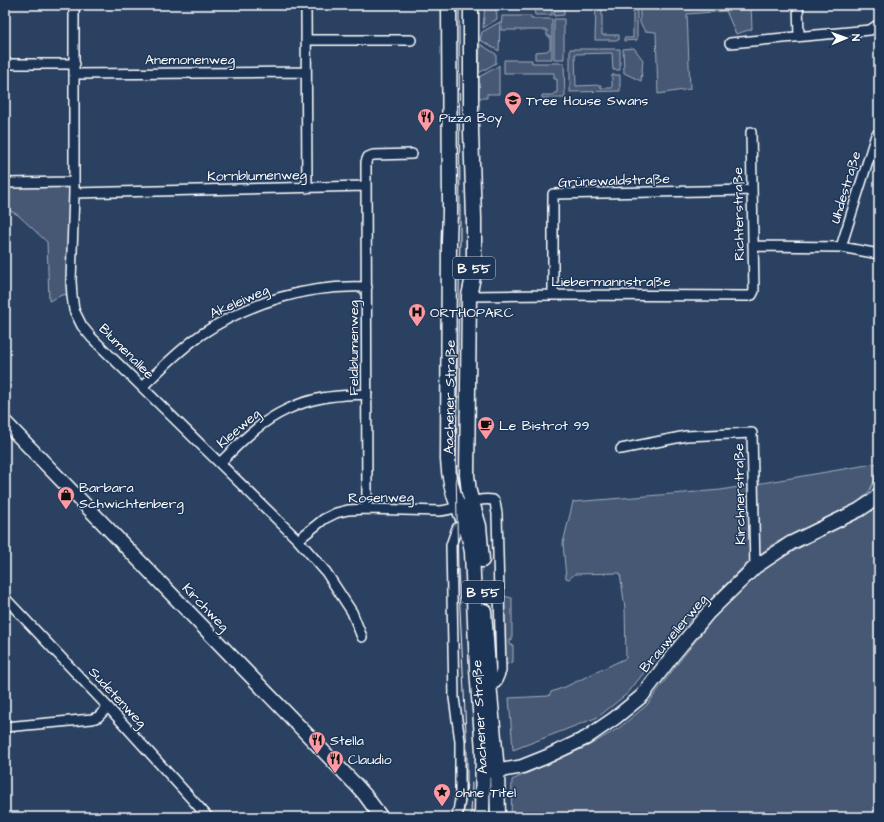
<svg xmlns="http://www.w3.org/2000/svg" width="884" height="822" font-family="'Architects Daughter',sans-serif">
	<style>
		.green { fill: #465975; stroke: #a2acba }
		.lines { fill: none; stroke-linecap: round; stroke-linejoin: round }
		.street-casing { stroke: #fff; stroke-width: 12 }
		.secondary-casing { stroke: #fff; stroke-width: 16 }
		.primary-casing { stroke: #fff; stroke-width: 17 }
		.street { stroke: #1d3557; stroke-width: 9 }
		.secondary { stroke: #1d3557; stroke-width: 13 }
		.primary { stroke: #1d3557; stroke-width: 14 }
		.tram { stroke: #fff; stroke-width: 1 }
		.labels { text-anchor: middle; stroke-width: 3; stroke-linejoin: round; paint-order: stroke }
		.shield { fill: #1d3557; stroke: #bbc2cd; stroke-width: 1 }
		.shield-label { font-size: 13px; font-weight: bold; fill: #fff }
		.street-label { font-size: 14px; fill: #fff; stroke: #1d3557 }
		.poi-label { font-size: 14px; fill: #fff; stroke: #1d3557; text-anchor: start }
	</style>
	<rect width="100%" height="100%" fill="#2a4161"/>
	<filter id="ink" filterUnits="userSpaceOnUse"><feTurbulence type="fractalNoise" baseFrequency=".025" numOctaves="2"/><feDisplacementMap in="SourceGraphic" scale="8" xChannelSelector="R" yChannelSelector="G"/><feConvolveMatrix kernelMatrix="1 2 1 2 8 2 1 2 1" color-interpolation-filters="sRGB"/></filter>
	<g filter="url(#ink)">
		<!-- green -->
		<path class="green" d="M485,5C495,5 497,9 497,19L483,28Z
			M550,5H552V15H535L534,8H547Z
			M554,5H564V15L554,16Z
			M596,5H602V35H619V40H595Z
			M633,5H637V40L624,41V38H633Z
			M640,5H751L752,29L736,34L726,11L687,14L690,89L658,94L656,32L645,31L640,23Z
			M502,16H531V19H552V59H535V52L547,51L548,50L550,49V36H547V30H501Z
			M554,19H564V59H554Z
			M500,22L499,51L480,40L482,32Z
			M480,44L496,54V63L479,73Z
			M634,48L643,60L641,81L624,73L623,49Z
			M570,49H620V70H613L612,53L575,54L576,86L601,85V88H612V75H620V91L570,92Z
			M504,60H532V63H564L565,98H542V95H554V93H557V79H554V73H504Z
			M499,65V94H487V98H479V77L497,67Z
			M72,183L70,294L62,295L49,301L47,242L18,215L5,208V185Z
			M879,463L874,481L869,492L857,503L775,543L744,566L699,611L653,661L628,693L598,717L513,750L509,698L549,696L551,692L565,687L626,658L625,608L620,573L575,574L569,579L566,578L563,543L573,502L721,490Z
			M879,505V817H511L512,780L590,745L619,728L647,705L678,663L713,619L757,571Z
			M503,596L512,598V640H510V645H513V662L505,665Z"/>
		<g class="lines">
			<defs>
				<path id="street" d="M74,5V193L71,281L72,296L74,310L82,326L92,338L298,540L326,572L352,612L362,637
					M306,5L307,188
					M798,5L799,36
					M306,40H411
					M730,43L870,30L879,24
					M5,64H75
					M75,74L306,72
					M5,183L74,182
					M74,193L366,186
					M753,246L841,247L879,254
					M841,247L876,135
					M553,295V194L751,190
					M469,296L553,295L748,296L752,295L754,291L751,132
					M142,387C161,369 180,349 202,334C250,302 309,284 367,287
					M621,449L686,436L752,433L755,567
					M220,463C232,451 243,439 256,429C274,414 299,402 322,398C337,395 352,395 367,394
					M367,509L366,162L368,157L373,155L412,154
					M298,540L324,519L336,513L348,510L367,509L440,511C458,510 474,497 493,500L495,502L497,514L501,671L496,683H489
					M5,598L108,707L208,817
					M5,727L92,719L98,717L108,707
					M457,817L460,800V741L454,698L451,545L457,528L465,522"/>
				<path id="secondary" d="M5,422L357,786L365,795L381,817
					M487,771H497L521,767L546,757L586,738L615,718L642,696L673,655L708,613L755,567L791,543L859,510L874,500L879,494"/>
				<path id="primary" d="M449,5L450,211L449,241L448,460C449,476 452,492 458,506C464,522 470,535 472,552L477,669L483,751L482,817
					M471,5V132L474,218V272L469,296L467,475L469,492L479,526L482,560
					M484,611L489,683L497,771L498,817"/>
			</defs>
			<!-- street casing -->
			<use href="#street" class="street-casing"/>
			<!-- secondary casing -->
			<use href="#secondary" class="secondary-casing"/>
			<!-- primary casing -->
			<use href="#primary" class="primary-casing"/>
			<!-- street -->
			<use href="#street" class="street"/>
			<!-- secondary -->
			<use href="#secondary" class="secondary"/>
			<!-- primary -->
			<use href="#primary" class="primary"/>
			<!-- tram -->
			<path class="tram" d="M459,5L460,236L456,469L458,568L467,754V783L463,817
				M471,817L472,783"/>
		</g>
	</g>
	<!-- icons -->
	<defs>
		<symbol id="school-pin" viewBox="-11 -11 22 30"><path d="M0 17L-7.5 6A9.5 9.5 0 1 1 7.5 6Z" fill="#ff9aa2" stroke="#1d3557"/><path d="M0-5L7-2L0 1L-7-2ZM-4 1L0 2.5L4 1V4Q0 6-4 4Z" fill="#111"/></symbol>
		<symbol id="restaurant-pin" viewBox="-11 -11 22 30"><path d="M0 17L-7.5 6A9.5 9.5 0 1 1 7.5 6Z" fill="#ff9aa2" stroke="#1d3557"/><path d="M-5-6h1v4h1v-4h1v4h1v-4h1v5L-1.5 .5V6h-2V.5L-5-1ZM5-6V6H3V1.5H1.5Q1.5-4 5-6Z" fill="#111"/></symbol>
		<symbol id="hospital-pin" viewBox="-11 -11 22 30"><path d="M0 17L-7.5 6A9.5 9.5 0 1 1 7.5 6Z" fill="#ff9aa2" stroke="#1d3557"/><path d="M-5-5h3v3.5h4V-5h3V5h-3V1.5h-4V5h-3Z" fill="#111"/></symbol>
		<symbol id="cafe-pin" viewBox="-11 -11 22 30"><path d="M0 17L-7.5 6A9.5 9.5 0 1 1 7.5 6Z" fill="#ff9aa2" stroke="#1d3557"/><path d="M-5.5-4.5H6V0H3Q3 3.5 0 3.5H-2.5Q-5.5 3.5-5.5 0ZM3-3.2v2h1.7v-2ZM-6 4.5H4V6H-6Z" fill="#111"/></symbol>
		<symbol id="shop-pin" viewBox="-11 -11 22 30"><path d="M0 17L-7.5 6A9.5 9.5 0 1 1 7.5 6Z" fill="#ff9aa2" stroke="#1d3557"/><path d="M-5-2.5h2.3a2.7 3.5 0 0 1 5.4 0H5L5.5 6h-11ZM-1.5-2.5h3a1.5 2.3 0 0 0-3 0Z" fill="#111"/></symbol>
		<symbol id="sight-pin" viewBox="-11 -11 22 30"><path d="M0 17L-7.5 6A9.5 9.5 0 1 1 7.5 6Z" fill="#ff9aa2" stroke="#1d3557"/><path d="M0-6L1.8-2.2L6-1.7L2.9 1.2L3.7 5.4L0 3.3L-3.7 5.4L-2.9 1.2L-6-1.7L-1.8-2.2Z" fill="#111"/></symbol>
	</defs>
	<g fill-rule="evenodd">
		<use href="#school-pin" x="503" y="90" width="20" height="27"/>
		<use href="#restaurant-pin" x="416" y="107" width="20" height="27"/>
		<use href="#hospital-pin" x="407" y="302" width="20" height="27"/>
		<use href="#cafe-pin" x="476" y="415" width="20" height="27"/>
		<use href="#shop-pin" x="56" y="485" width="20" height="27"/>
		<use href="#restaurant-pin" x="307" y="730" width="20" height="27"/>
		<use href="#restaurant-pin" x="325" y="749" width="20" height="27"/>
		<use href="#sight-pin" x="432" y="782" width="20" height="27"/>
	</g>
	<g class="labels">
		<!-- shield labels -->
		<g class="shield">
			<rect x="453" y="257" width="42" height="22" rx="3"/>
			<rect x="462" y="581" width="42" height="22" rx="3"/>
		</g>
		<g class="shield-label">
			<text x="474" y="273">B 55</text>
			<text x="483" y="597">B 55</text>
		</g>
		<!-- street labels -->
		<g class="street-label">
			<text x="190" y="64">Anemonenweg</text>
			<text transform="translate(257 175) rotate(-1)" y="5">Kornblumenweg</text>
			<text transform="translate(614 180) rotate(-2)" y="5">Grünewaldstraße</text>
			<text transform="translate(845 187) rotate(-73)" y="5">Uhdestraße</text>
			<text transform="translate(738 214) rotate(-91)" y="5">Richterstraße</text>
			<text x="611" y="286">Liebermannstraße</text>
			<text transform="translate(239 301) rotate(-24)" y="5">Akeleiweg</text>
			<text transform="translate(353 348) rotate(-90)" y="5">Feldblumenweg</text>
			<text transform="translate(127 351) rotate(45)" y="5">Blumenallee</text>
			<text transform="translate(449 397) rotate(-89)" y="5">Aachener Straße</text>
			<text transform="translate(238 428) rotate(-41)" y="5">Kleeweg</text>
			<text transform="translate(739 494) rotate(-91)" y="5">Kirchnerstraße</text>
			<text transform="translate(381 497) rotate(-1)" y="5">Rosenweg</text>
			<text transform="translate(206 607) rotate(46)" y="5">Kirchweg</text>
			<text transform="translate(673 633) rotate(-50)" y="5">Brauweilerweg</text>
			<text transform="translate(118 697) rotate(47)" y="5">Sudetenweg</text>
			<text transform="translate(479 717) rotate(-93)" y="5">Aachener Straße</text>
		</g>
		<!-- poi labels -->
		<g class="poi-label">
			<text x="526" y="105">Tree House Swans</text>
			<text x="439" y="122">Pizza Boy</text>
			<text x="430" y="317">ORTHOPARC</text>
			<text x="499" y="430">Le Bistrot 99</text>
			<text x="79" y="492">Barbara<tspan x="79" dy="16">Schwichtenberg</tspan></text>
			<text x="330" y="745">Stella</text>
			<text x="348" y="764">Claudio</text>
			<text x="455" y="797">ohne Titel</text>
		</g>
	</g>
	<!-- margin -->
	<rect width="884" height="822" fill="none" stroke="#1d3557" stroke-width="20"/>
	<rect x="10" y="10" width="864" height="802" fill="none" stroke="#fff" stroke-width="1.5" filter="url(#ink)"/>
	<!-- north arrow -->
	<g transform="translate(846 38) rotate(88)" stroke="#1d3557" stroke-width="3" paint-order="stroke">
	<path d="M0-3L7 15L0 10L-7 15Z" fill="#ffffff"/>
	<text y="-6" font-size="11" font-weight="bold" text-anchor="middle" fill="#ffffff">N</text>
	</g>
</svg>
